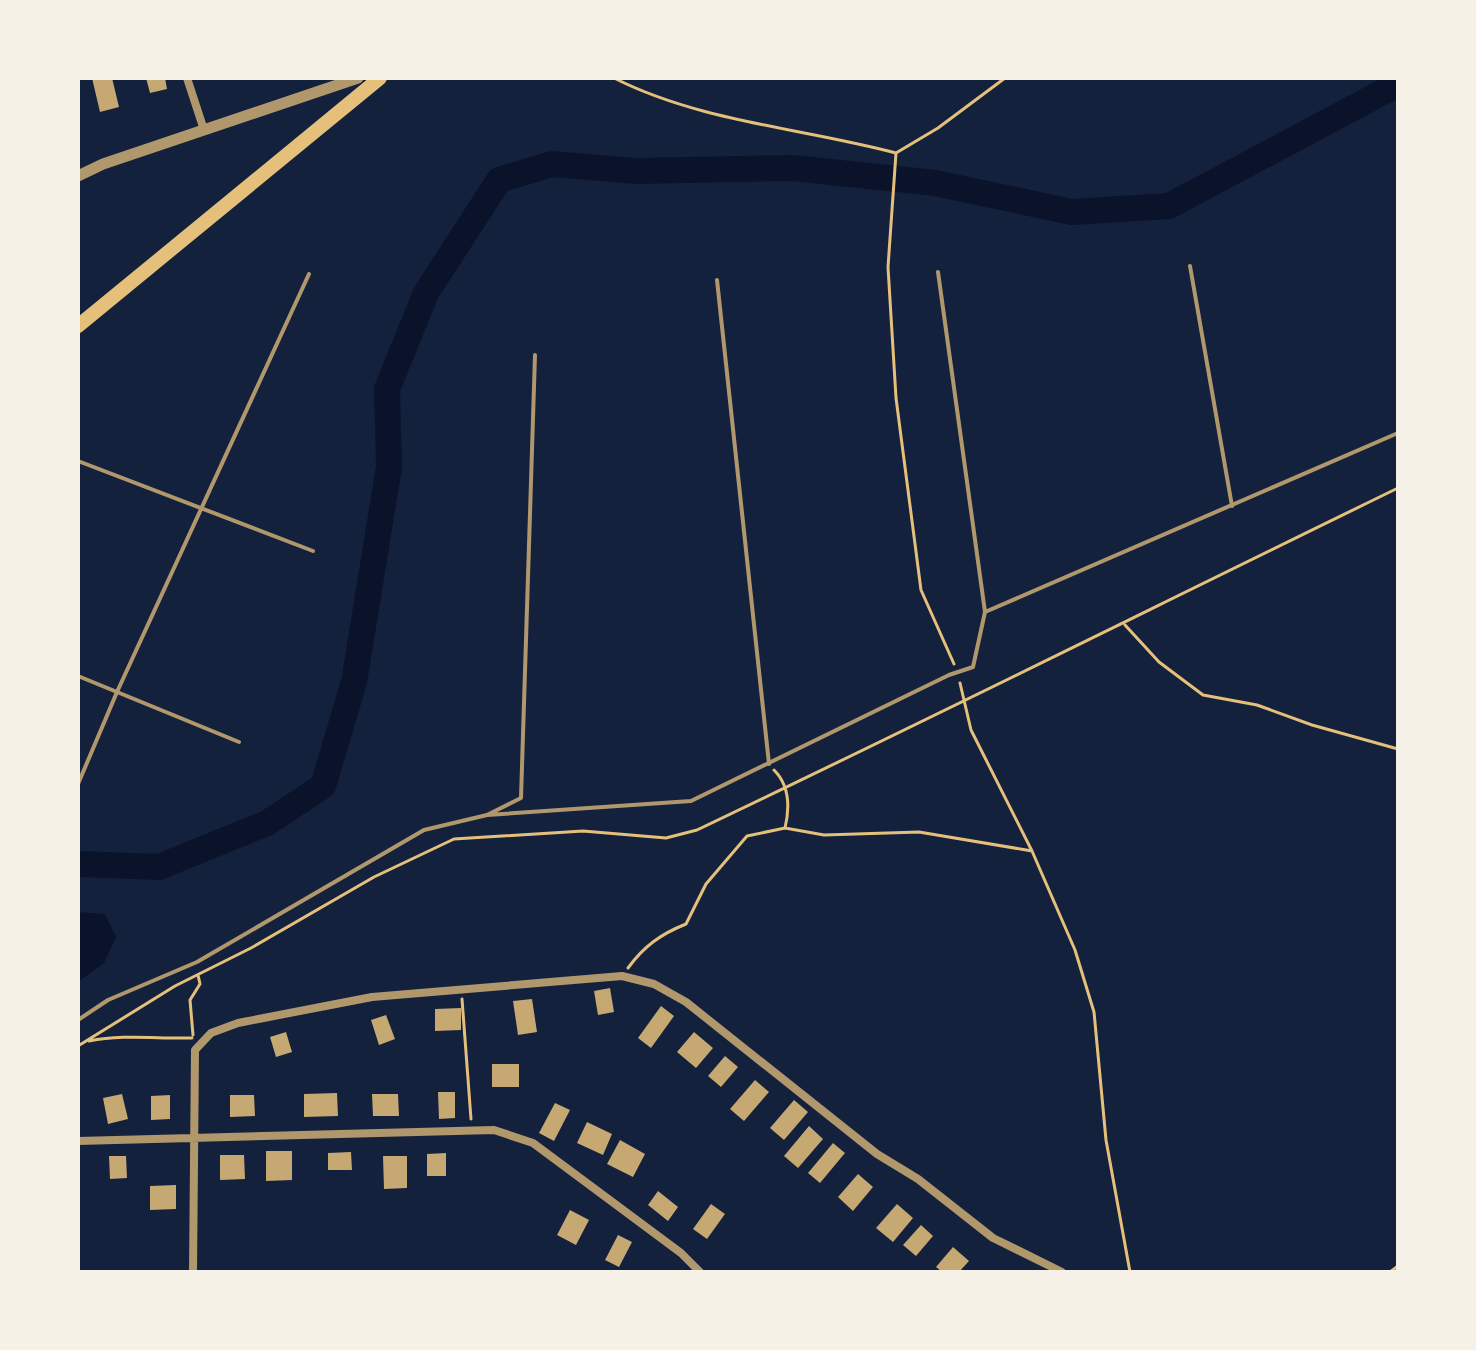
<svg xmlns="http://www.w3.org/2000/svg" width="1476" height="1350" font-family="Georgia,serif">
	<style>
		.water { fill: #0b132b }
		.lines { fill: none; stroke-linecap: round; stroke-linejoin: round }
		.river { stroke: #0b132b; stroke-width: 26 }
		.building { fill: #c6a872 }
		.path { stroke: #e5c07b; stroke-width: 3 }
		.service { stroke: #b1986c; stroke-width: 4 }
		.minor { stroke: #b1986c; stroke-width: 8 }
		.tertiary { stroke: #b1986c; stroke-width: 11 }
		.primary { stroke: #e5c07b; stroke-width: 14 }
	</style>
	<rect width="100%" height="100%" fill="#14213d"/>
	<!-- water -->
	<path class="water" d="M78,912L105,914L116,937L104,963L78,982Z"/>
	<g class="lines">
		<!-- river -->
		<path class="river" d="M78,864L159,867L267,823L323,786L354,682L389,467L387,389L426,293L499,180L552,164L636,171L793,168L935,183L1072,212L1169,206L1398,84"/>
	</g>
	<!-- building -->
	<path class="building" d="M92,78H112L119,107L100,112Z
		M146,78H165L167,89L150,93Z
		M610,988L614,1012L598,1015L594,991Z
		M532,999L537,1032L518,1035L513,1001Z
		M661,1006L674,1016L651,1048L638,1038Z
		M461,1008V1030L435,1031V1009Z
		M386,1015L395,1039L379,1045L371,1020Z
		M286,1032L292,1052L276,1057L270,1037Z
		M694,1032L713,1048L696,1068L677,1052Z
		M725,1056L738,1067L721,1087L708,1076Z
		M492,1064H519V1087H492Z
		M755,1080L769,1092L744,1121L730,1109Z
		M438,1092H455V1118L439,1119Z
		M337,1093L338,1116L304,1117V1094Z
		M122,1094L128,1119L108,1124L103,1098Z
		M372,1094H398L399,1116H373Z
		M170,1095V1119L151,1120V1096Z
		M230,1095H254L255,1116L230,1117Z
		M794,1100L808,1112L784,1140L770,1128Z
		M555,1103L570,1110L554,1141L539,1133Z
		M587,1122L612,1134L603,1155L577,1143Z
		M809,1126L823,1139L798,1168L784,1156Z
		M620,1140L645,1154L633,1177L607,1164Z
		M833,1143L845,1153L820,1183L808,1173Z
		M266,1151H292V1180L266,1181Z
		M351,1152L352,1170H328V1153Z
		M446,1153V1176H427V1154Z
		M220,1155H244L245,1179L220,1180Z
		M109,1156H126L127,1178L110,1179Z
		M383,1156H407V1188L384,1189Z
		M858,1174L873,1187L853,1211L838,1197Z
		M176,1185V1209L150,1210V1186Z
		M658,1191L678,1207L668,1221L648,1205Z
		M711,1204L725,1214L707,1239L693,1229Z
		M897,1204L913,1218L893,1242L876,1228Z
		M570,1210L589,1220L576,1245L557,1235Z
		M921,1225L933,1236L916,1256L903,1245Z
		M618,1235L632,1242L619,1267L605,1260Z
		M953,1247L969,1261L959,1272H942L936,1267Z"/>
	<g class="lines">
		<!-- path -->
		<path class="path" d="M614,78C701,122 802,128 896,153L938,128L1005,78
			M896,153L888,267L896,398L921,590L954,664
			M1125,625L1159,662L1203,695L1257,705L1312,725L1398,749
			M960,683L971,730L1032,851
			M785,828L824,835L919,832L1032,851L1075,950L1094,1012L1106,1140L1130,1272
			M628,968C644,946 661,934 686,924L706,884L747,836L785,828C790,807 790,786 774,770
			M462,999L471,1119
			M193,1035L190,1000L200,984L198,975
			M89,1041C124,1034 157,1039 192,1038
			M78,1046L175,986L251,948L374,877L454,839L583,831L666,838L697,830C932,718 1164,602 1398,488
			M1390,1272L1398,1266"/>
		<!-- service -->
		<path class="service" d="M1190,266L1232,506
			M938,272L985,612
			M717,280L769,764
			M78,461L313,551
			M78,676L239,742
			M78,784L117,692L309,274
			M487,815L691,801L949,675L973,667L985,612L1398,433
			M78,1020L108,1000L197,962L424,830L487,815L521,798L535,355"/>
		<!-- minor -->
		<path class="minor" d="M187,78L204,130
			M78,1141L494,1130L533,1143L681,1253L700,1272
			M193,1272L195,1050L211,1033L238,1023L372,997L622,976L654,984L686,1002L877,1154L918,1179L993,1238L1062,1272"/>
		<!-- tertiary -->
		<path class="tertiary" d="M78,176L103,164L358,78"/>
		<!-- primary -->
		<path class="primary" d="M78,326L380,78"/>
	</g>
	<!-- border -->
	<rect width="1476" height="1350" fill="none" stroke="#f6f1e7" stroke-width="160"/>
</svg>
